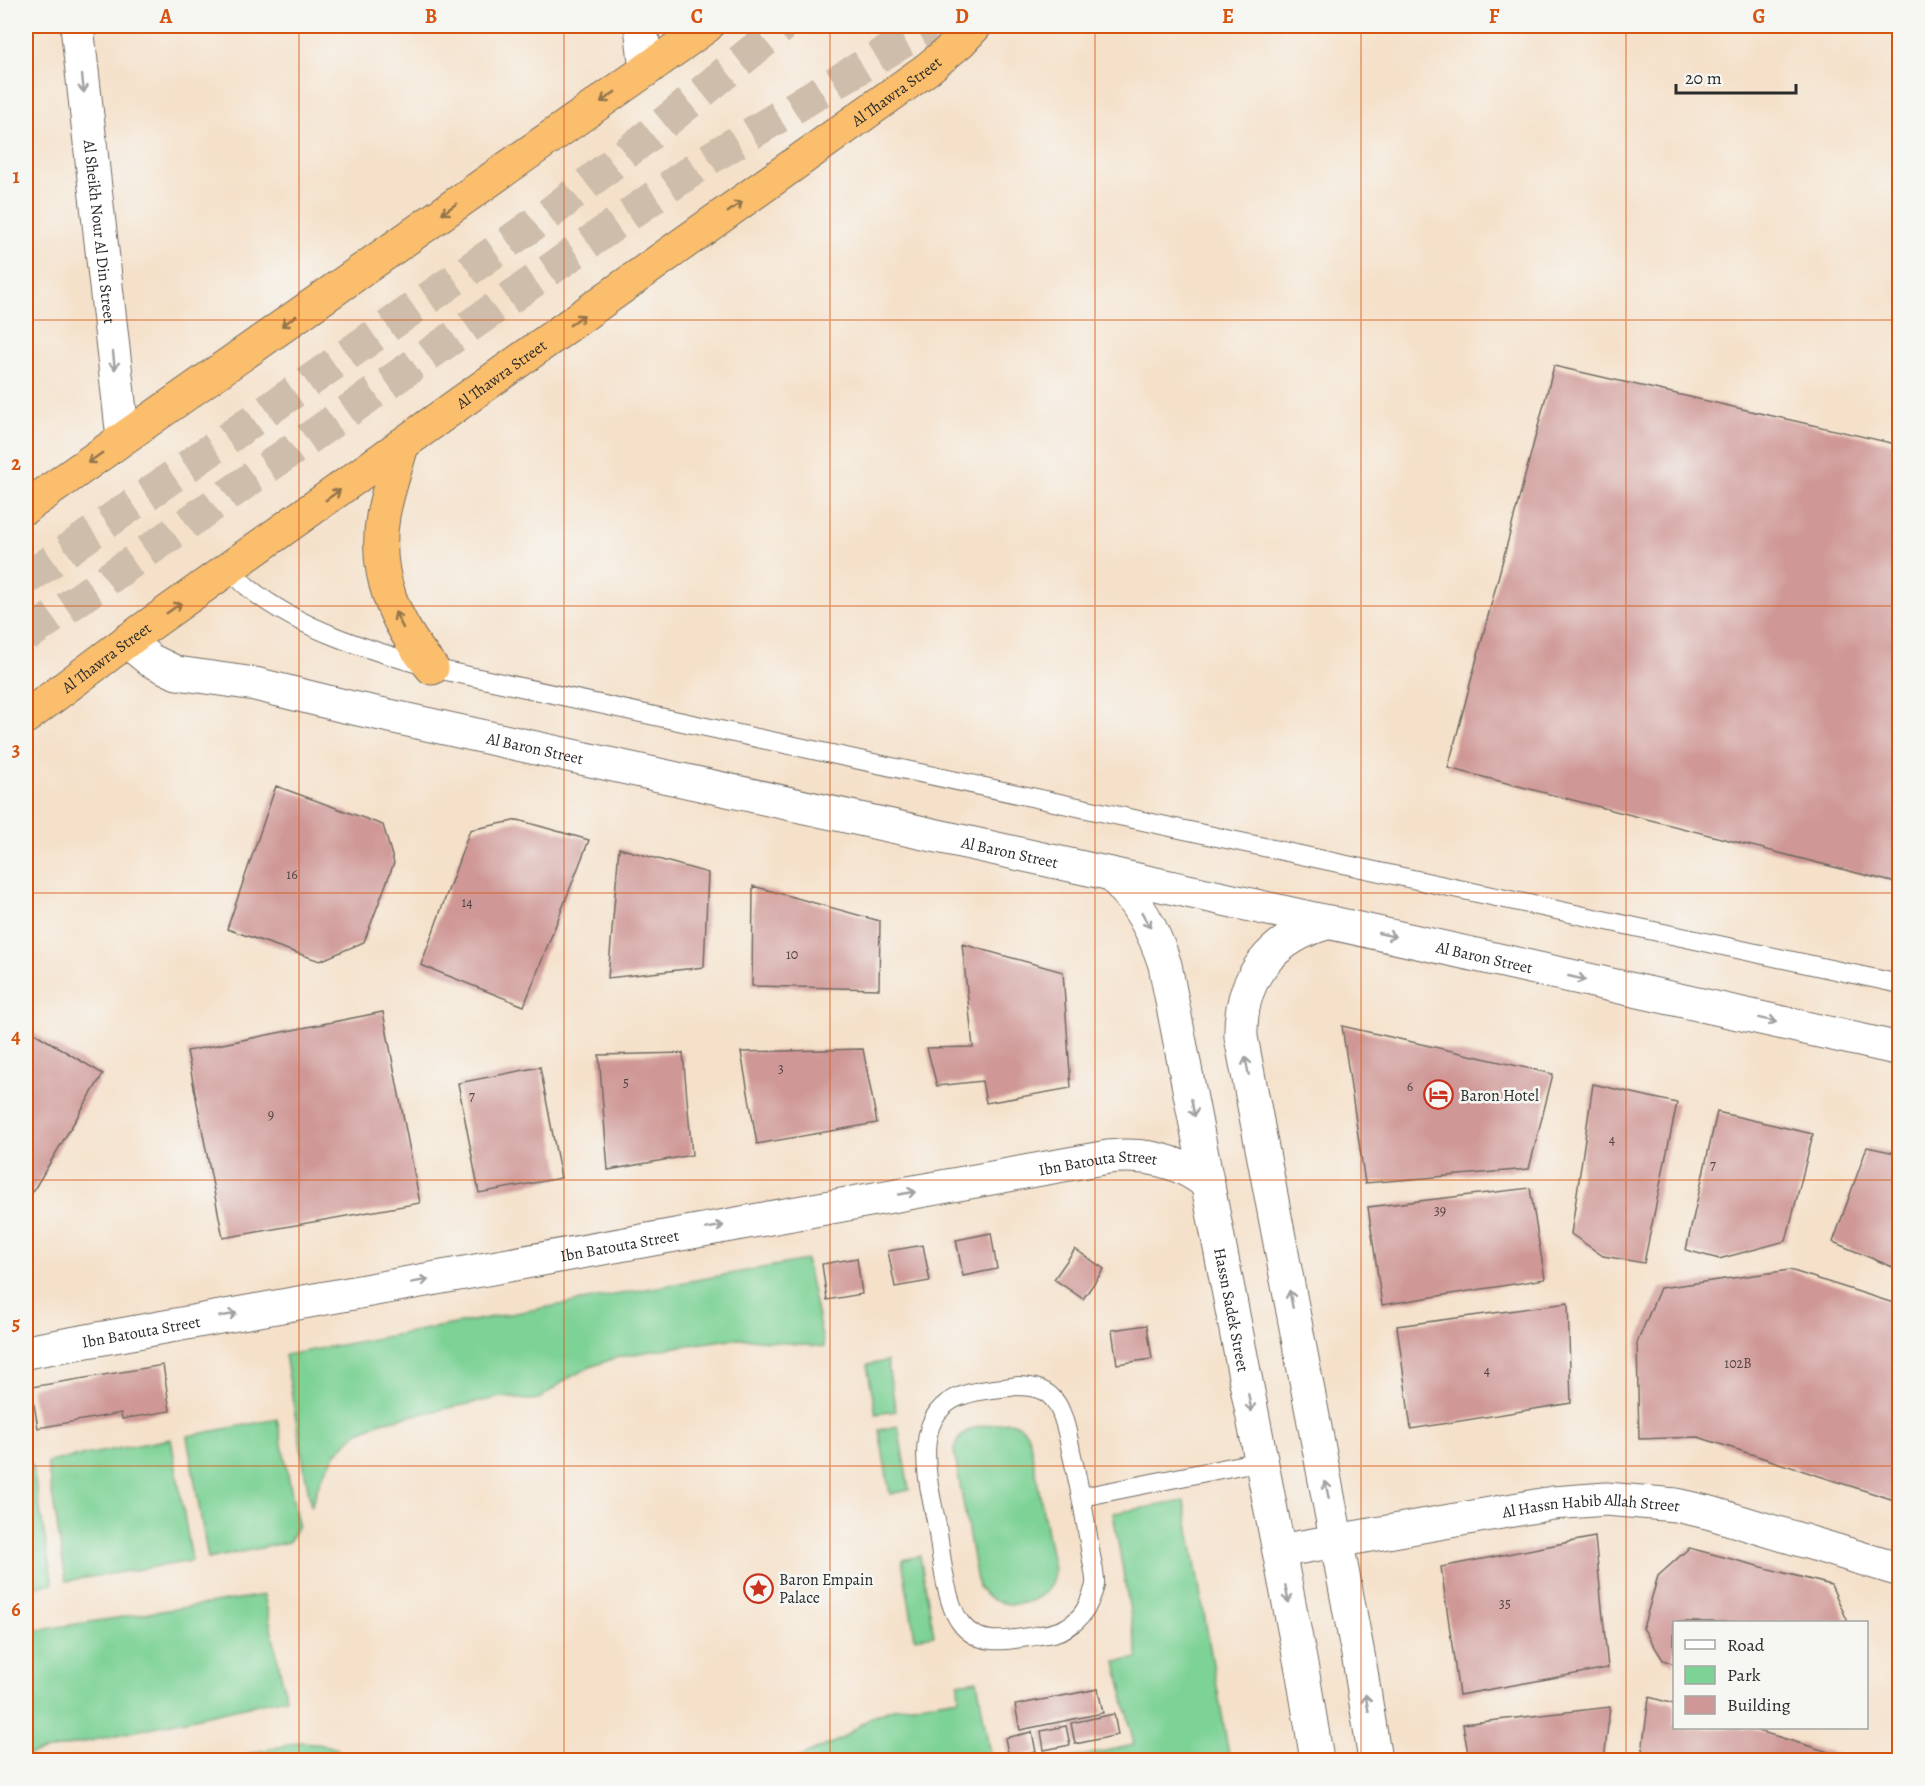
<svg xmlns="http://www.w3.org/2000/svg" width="1925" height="1786" font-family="Alegreya,serif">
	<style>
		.green { fill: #7dd295; stroke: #547e60; stroke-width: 1.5 }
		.building { fill: #cf9896 }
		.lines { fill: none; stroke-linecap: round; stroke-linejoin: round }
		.secondary-tunnel { stroke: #cdbdaa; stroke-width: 33; stroke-dasharray: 33 16; stroke-linecap: butt }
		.service-casing { stroke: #726b63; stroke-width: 20 }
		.minor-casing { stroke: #726b63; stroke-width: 35 }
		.trunk-casing { stroke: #726b63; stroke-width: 35 }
		.service { stroke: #fff; stroke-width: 18 }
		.minor { stroke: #fff; stroke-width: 33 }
		.trunk { stroke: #fabe6d; stroke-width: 33 }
		.oneway { stroke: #a0a0a0 }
		.oneway2 { stroke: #92744c }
		.grid { fill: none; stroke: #d5540f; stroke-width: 1.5; stroke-opacity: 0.55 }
		.labels { text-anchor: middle; stroke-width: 5; stroke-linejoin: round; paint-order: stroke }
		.number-label { font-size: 14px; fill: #544646 }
		.street-label { font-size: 16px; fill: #2b2b2b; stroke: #f6f6f2 }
		.poi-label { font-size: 16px; fill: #2b2b2b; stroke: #f6f6f2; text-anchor: start }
		.neatline { fill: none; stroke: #d5540f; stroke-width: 2 }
		.grid-label { font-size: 20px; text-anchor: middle; font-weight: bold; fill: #d5540f }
	</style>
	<rect width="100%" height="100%" fill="#f6f6f2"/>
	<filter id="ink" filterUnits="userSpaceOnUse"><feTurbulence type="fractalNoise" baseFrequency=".0167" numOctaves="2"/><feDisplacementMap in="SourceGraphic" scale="12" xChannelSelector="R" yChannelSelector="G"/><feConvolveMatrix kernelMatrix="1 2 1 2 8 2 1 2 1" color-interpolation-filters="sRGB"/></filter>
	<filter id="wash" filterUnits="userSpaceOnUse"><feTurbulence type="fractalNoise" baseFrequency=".008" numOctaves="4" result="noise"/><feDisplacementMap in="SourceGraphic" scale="24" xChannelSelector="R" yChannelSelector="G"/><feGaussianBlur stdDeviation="1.35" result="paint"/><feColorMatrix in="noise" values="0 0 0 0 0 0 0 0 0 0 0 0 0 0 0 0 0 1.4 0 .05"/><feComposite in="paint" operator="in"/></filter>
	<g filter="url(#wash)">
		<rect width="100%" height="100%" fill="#f5e1ca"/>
		<!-- green -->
		<path class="green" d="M806,1260L824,1347L750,1339H730L662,1349L618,1357L590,1367L567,1379L539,1399L529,1400L502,1397L381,1422L357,1433L336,1453L320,1481L311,1507L285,1355Z
			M887,1361L896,1411L876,1414L867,1365Z
			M277,1419L298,1525L289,1542L208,1559L187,1436Z
			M1009,1422C1020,1424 1024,1428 1029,1437L1054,1570C1053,1607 998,1616 978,1587L954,1450C960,1424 987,1426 1009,1422Z
			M898,1426L909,1490L890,1494L879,1430Z
			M171,1439L192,1561L66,1581L47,1462Z
			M32,1464L53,1584L26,1588V1465Z
			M1184,1501L1230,1760H1061L1134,1745L1116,1662L1138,1658L1113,1513Z
			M920,1556L934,1635L915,1638L902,1560Z
			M264,1595L286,1698L26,1755V1632Z
			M977,1680L991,1760H793L839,1740L873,1716L893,1708L959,1698L958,1683Z
			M301,1742L313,1743L337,1748L340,1760H248L247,1754Z"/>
		<g id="blocks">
			<!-- building -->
			<path class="building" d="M1554,366L1900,445V884L1448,768Z
				M276,786L383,825L394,863L364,942L320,961L227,929Z
				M518,820L589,840L524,1006L421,965L470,830Z
				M619,848L708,873L704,967L608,978Z
				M753,886L880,921L879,989L752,986Z
				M962,944L1063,972L1071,1088L986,1103L982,1081L937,1086L927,1048L973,1047Z
				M383,1012L420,1203L223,1238L187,1051Z
				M1342,1026L1553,1074L1529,1169L1365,1183Z
				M26,1028L103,1074L26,1203Z
				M863,1049L877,1123L757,1144L741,1052Z
				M683,1053L692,1155L608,1170L599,1055Z
				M540,1067L561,1178L479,1193L458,1083Z
				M1593,1084L1677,1103L1644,1263L1603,1256L1571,1234Z
				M1717,1112L1813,1134L1786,1241L1719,1259L1686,1250Z
				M1867,1147L1900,1154V1270L1833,1242Z
				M1530,1188L1545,1279L1382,1305L1368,1207Z
				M991,1233L997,1269L963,1276L956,1240Z
				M923,1245L930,1281L895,1287L888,1251Z
				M1075,1249L1104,1269L1083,1299L1054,1279Z
				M857,1258L862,1294L827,1300L822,1264Z
				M1790,1270L1900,1305V1481L1894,1500L1698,1437L1639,1439L1637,1343L1660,1288Z
				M1568,1303L1571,1403L1411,1429L1397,1326Z
				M1147,1325L1152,1359L1117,1364L1112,1330Z
				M163,1365L170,1411L122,1419L121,1413L38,1428L31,1387Z
				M1595,1537L1608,1668L1459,1695L1441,1567Z
				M1689,1548L1831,1585L1848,1622H1674V1664L1663,1660L1643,1628L1658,1576Z
				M1098,1689L1103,1713L1020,1730L1015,1705Z
				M1649,1697L1674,1704V1728H1749L1855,1760H1641Z
				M1610,1707L1604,1760H1469L1463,1724Z
				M1114,1714L1118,1735L1075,1744L1071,1723Z
				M1066,1726L1070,1745L1044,1750L1041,1731Z
				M1032,1732L1036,1752L1009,1758L1005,1738Z"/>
		</g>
	</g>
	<g filter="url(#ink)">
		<use href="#blocks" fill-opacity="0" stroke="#726b63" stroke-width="1.5"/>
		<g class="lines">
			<!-- secondary-tunnel -->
			<path class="secondary-tunnel" d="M26,579L550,213L654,131L783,26
				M26,636L707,160L929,26"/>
			<defs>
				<path id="service" d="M230,569C236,575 242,583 249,588C298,629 372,651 432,668L1900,984
					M1017,1386C1033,1386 1048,1389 1057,1404C1065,1418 1068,1436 1071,1451C1079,1484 1085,1516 1090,1549C1091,1560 1096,1574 1095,1585C1094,1590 1091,1597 1089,1602C1085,1612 1079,1620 1069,1626C1059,1633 1047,1634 1035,1636C1009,1640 978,1648 960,1622C945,1601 941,1553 937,1526C929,1484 907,1412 964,1395C980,1389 1000,1389 1017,1386Z
					M1082,1497L1261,1461"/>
				<g id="minor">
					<path id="s1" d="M77,26L123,438"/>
					<path d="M641,26L646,70"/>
					<path id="s2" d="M127,641L150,660L177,673L255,684L344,706L1111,874L1900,1049"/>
					<path id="s3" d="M1111,874C1137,900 1154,930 1165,965L1303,1675L1317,1760"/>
					<path d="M1330,922C1273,937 1239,977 1241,1037L1360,1665L1375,1760"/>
					<path id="s4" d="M26,1352L1108,1157C1145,1153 1179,1160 1208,1184"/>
					<path id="s5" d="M1279,1551L1553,1503L1606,1499L1676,1505L1711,1513L1900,1570"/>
				</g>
				<g id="trunk">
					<path d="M402,445C396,469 387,492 383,516C373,575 395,624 432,668"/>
					<path d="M26,507L646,70L707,26"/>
					<path id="s6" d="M26,717L127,641L926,70L960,42L975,26"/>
				</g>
			</defs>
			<!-- service casing -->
			<use href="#service" class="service-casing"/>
			<!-- minor casing -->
			<use href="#minor" class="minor-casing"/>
			<!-- trunk casing -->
			<use href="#trunk" class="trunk-casing"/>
			<!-- service -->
			<use href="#service" class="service"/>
			<!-- minor -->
			<use href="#minor" class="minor"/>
			<!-- trunk -->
			<use href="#trunk" class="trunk"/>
		</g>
		<!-- one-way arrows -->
		<defs><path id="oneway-shaft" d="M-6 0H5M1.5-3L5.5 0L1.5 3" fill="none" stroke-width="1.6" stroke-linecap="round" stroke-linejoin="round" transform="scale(1.5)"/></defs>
		<g class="oneway">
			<use href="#oneway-shaft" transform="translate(83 84) rotate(84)"/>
			<use href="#oneway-shaft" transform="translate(114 361) rotate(84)"/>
			<use href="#oneway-shaft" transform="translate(1146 920) rotate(61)"/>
			<use href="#oneway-shaft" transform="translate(1387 935) rotate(13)"/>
			<use href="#oneway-shaft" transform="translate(1577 978) rotate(13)"/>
			<use href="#oneway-shaft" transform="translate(1768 1020) rotate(13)"/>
			<use href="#oneway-shaft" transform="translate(1247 1066) rotate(-101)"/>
			<use href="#oneway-shaft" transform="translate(1193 1108) rotate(79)"/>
			<use href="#oneway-shaft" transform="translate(907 1193) rotate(-10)"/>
			<use href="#oneway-shaft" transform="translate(715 1227) rotate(-10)"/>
			<use href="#oneway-shaft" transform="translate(420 1281) rotate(-10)"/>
			<use href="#oneway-shaft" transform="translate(1291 1299) rotate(-101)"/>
			<use href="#oneway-shaft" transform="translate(228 1315) rotate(-10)"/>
			<use href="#oneway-shaft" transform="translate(1250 1403) rotate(79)"/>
			<use href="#oneway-shaft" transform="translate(1327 1490) rotate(-101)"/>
			<use href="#oneway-shaft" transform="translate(1287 1594) rotate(79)"/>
			<use href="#oneway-shaft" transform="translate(1367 1703) rotate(-100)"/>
		</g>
		<g class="oneway2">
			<use href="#oneway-shaft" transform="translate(608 97) rotate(145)"/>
			<use href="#oneway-shaft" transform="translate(735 207) rotate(-36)"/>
			<use href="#oneway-shaft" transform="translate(449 209) rotate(145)"/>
			<use href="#oneway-shaft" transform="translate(577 320) rotate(-36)"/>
			<use href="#oneway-shaft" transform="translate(289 321) rotate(145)"/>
			<use href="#oneway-shaft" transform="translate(95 458) rotate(145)"/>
			<use href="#oneway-shaft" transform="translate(333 495) rotate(-35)"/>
			<use href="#oneway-shaft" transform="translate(174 608) rotate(-35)"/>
			<use href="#oneway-shaft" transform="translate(399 620) rotate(-116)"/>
		</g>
	</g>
	<!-- grid -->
	<path class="grid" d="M299,26V1760M564,26V1760M830,26V1760M1095,26V1760M1361,26V1760M1626,26V1760M26,320H1900M26,606H1900M26,893H1900M26,1180H1900M26,1466H1900"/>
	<!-- icons -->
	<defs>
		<symbol id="hotel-ring" viewBox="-11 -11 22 22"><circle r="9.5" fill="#f6f6f2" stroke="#c8321e" stroke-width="1.5"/><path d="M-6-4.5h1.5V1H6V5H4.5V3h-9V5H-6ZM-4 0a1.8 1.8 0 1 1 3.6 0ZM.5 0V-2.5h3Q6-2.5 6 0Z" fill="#c8321e"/></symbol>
		<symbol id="sight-ring" viewBox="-11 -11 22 22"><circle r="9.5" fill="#f6f6f2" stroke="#c8321e" stroke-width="1.5"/><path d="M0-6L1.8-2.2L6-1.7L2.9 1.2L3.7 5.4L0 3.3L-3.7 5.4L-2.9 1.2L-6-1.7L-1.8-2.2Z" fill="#c8321e"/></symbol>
	</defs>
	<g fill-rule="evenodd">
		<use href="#hotel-ring" x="1422" y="1078" width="33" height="33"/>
		<use href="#sight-ring" x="742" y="1572" width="33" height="33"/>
	</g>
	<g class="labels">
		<!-- number labels -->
		<g class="number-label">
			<text x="292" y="879">16</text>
			<text x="467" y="907">14</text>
			<text x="792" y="959">10</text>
			<text x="781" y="1073">3</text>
			<text x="626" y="1087">5</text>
			<text x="1410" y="1091">6</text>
			<text x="472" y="1101">7</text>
			<text x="271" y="1119">9</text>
			<text x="1612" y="1144">4</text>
			<text x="1713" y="1170">7</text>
			<text x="1440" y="1215">39</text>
			<text x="1738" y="1368">102B</text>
			<text x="1487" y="1375">4</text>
			<text x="1505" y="1608">35</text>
		</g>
		<!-- street labels -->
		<g class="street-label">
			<text dy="6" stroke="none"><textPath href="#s6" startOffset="1072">Al Thawra Street</textPath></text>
			<text dy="6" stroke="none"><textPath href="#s1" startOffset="207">Al Sheikh Nour Al Din Street</textPath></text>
			<text dy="6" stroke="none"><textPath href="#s6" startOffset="586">Al Thawra Street</textPath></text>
			<text dy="6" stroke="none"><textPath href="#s6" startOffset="100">Al Thawra Street</textPath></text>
			<text dy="6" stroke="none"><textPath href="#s2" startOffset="426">Al Baron Street</textPath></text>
			<text dy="6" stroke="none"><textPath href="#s2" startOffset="912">Al Baron Street</textPath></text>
			<text dy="6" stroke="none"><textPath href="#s2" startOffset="1398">Al Baron Street</textPath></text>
			<text dy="6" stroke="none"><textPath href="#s4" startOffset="1089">Ibn Batouta Street</textPath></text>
			<text dy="6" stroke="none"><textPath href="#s4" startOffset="603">Ibn Batouta Street</textPath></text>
			<text dy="6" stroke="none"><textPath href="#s3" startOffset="458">Hassn Sadek Street</textPath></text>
			<text dy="6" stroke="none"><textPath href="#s4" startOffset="117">Ibn Batouta Street</textPath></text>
			<text dy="6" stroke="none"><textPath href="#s5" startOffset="316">Al Hassn Habib Allah Street</textPath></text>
		</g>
		<!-- poi labels -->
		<g class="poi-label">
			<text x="1460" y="1101">Baron Hotel</text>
			<text x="779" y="1585">Baron Empain<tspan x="779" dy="18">Palace</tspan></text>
		</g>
	</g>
	<!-- margin -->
	<rect width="1925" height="1786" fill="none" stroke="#f6f6f2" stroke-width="66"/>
	<!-- legend -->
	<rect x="1673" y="1621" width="195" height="108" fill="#f6f6f2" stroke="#a5a5a2" stroke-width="1.5"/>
	<rect x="1685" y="1640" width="30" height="9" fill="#ffffff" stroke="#a5a5a2" stroke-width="1.5"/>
	<text x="1727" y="1651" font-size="18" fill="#2b2b2b">Road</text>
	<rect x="1685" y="1666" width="30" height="18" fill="#7dd295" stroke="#a5a5a2" stroke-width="1.5"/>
	<text x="1727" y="1681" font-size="18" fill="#2b2b2b">Park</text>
	<rect x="1685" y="1696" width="30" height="18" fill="#cf9896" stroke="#a5a5a2" stroke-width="1.5"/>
	<text x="1727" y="1711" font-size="18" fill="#2b2b2b">Building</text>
	<!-- scale -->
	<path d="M1676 84v9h120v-9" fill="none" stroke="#2b2b2b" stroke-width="3"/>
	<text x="1685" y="84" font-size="18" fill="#2b2b2b" stroke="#f6f6f2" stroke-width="4.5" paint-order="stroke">20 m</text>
	<rect x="33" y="33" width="1859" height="1720" class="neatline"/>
	<g class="grid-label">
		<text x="166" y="23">A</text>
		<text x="431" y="23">B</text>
		<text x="697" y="23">C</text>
		<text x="962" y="23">D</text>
		<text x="1228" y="23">E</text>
		<text x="1494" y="23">F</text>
		<text x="1759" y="23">G</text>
		<text x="16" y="183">1</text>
		<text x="16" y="470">2</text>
		<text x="16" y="756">3</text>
		<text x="16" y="1043">4</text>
		<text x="16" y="1330">5</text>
		<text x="16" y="1616">6</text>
	</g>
</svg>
